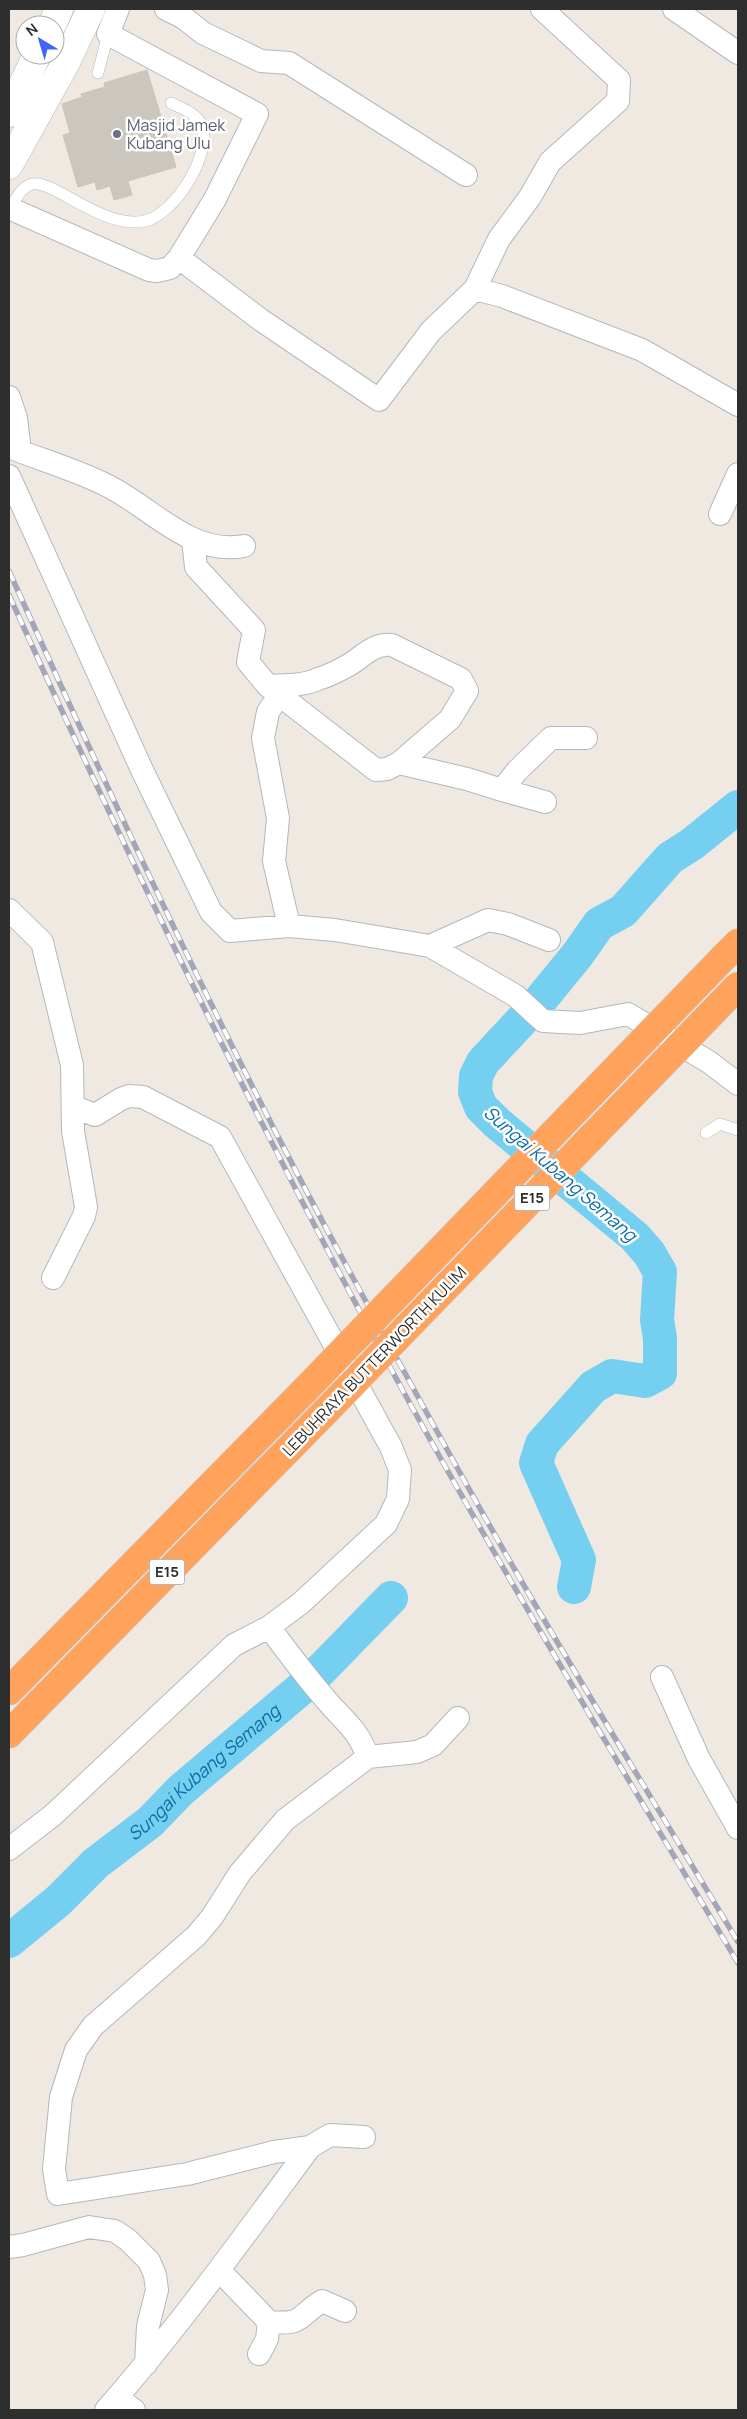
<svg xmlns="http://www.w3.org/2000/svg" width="747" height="2419" font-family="Manrope,sans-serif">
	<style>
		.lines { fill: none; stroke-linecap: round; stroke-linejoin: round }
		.river { stroke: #75cff0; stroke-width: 34 }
		.building { fill: #cbc7bf; stroke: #cbc5ba }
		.lane-casing { stroke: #b4b7c1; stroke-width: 12 }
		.street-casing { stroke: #b4b7c1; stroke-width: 24 }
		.secondary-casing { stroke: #b4b7c1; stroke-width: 29 }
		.highway-casing { stroke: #c9c9c9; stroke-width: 29 }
		.lane { stroke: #fff; stroke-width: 11 }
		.street { stroke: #fff; stroke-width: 22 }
		.secondary { stroke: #fff; stroke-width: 28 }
		.highway { stroke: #ffa35c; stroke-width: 28 }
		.rail-casing { stroke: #a3a6b8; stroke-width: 5.5 }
		.rail { stroke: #fff; stroke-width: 4; stroke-dasharray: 11; stroke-linecap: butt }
		.highway-bridge-casing { stroke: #c9c9c9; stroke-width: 29; stroke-linecap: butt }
		.highway-bridge { stroke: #ffa35c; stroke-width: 28 }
		.worship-dot { fill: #6b7280; stroke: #fff; stroke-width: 2 }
		.labels { text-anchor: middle; stroke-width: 5; stroke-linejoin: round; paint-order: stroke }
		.shield { fill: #fff; stroke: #6d6d6d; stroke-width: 1 }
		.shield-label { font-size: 15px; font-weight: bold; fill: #2e2e2e }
		.worship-label { font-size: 16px; fill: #5b616d; stroke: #fff; text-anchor: start }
		.street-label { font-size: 16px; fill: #2e2e2e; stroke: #fff }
		.water-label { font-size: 18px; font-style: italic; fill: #0d6fa3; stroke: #fff }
	</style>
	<rect width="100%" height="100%" fill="#efe9e1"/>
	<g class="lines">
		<!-- river -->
		<g class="river">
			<path d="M574,1587L579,1560L536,1463L542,1444L593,1387L612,1376L645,1381L660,1373V1338L657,1320L660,1272L649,1253L635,1237L497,1123L481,1107L475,1092L476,1076L483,1062L538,1003L578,954L599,924L623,911L670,858L692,844L738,807"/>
			<path id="s1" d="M9,1941L58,1901L96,1863L150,1822L181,1790L310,1681L391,1598"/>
		</g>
	</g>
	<!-- building -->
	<path class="building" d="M147,70L176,167L128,181L132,195L114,200L110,186L97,190L95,182L78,187L63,135L70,133L62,104L82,97L81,94L105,87L104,83Z"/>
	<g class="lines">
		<defs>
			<path id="lane" d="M98,73L108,34
				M10,209C15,200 21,187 32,184C53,179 103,230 145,221C174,215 214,153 201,124C196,113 181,108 171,103
				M706,1133L720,1124L738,1130"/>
			<path id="street" d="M166,9L184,18L203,33L261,61L289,63L466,175
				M674,9L738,53
				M9,208L149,270L157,271L170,268L179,258L215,199L257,114L108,34L118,9
				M179,258L261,320L379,400L431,331L475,289L499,239L530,197L550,162L618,101L619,80L542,9
				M475,289L502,296L642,350L738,405
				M9,397L16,418L20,451
				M9,447C41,460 77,470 108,486C152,508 191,556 244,546
				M9,476L142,770L211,912L230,931L289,926L335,930L430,946L516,996L543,1021L580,1023L628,1014L709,1062L738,1084
				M720,514L738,474
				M193,540L196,567L254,630L248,662L268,686C285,685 303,686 318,679C328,676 338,671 347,666C362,658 374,642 392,645L461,679L467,691L450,719L399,763L387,769L376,770L268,686
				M279,695L268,712L263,738L278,818L274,861L289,926
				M399,763L467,779L502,790L517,771L551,738H586
				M502,790L545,802
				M9,910L42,942L72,1065L73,1131L86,1207L84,1216L53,1278
				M430,946L488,920L508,924L549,940
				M269,1627C286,1650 303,1673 322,1695C341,1719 357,1727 368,1757L417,1752L433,1745L458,1718
				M662,1677L699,1759L738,1828
				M9,1849L53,1815L234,1645L269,1627L301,1603L386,1524L398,1499L400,1470L391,1447L220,1137L143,1097L129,1096L121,1099L95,1115L77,1108L74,1109
				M310,2147L274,2152L187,2174L58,2194L54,2169L61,2097L76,2050L93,2026L196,1936L212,1917L240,1873L285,1820L368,1757
				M9,2247L23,2245L89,2227L115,2231L128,2240L149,2261L155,2275L157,2290L148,2326L146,2364
				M219,2270L269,2322L267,2339L259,2354
				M269,2322C305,2325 296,2317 322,2301L345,2311
				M117,2398L134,2410
				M106,2410C179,2327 244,2236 310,2147L330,2135L364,2137"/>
			<path id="secondary" d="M52,25L59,9
				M9,113L37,55
				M9,165L65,64L91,9"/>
			<path id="highway" d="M723,958L738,943
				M9,1691L305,1390
				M9,1734L326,1411"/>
		</defs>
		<!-- lane casing -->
		<use href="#lane" class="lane-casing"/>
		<!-- street casing -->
		<use href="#street" class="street-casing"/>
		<!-- secondary casing -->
		<use href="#secondary" class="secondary-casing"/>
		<!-- highway casing -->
		<use href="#highway" class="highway-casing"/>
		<!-- lane -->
		<use href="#lane" class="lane"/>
		<!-- street -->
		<use href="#street" class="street"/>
		<!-- secondary -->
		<use href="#secondary" class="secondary"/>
		<!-- highway -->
		<use href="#highway" class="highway"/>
		<defs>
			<path id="rail" d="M9,571C118,813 230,1054 358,1287C415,1392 472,1497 533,1601C600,1715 670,1828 738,1942
				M9,595C115,830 227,1061 348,1289C469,1518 605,1740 738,1963"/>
		</defs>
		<!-- rail casing -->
		<use href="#rail" class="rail-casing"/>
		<!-- rail -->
		<use href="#rail" class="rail"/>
		<defs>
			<path id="highway-bridge" d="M305,1390L723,958
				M326,1411L738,986"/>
		</defs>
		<!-- highway-bridge casing -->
		<use href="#highway-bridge" class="highway-bridge-casing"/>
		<!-- highway-bridge -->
		<use href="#highway-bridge" class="highway-bridge"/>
	</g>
	<!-- markers -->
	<circle class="worship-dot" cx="117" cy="134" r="5"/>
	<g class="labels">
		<!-- shield labels -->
		<g class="shield">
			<rect x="514.5" y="1185.5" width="35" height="25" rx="4"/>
			<rect x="149.5" y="1559.5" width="35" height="25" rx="4"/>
		</g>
		<g class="shield-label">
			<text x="532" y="1203">E15</text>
			<text x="167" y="1577">E15</text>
		</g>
		<!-- worship labels -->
		<g class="worship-label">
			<text x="127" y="131">Masjid Jamek<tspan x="127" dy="18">Kubang Ulu</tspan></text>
		</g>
		<!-- street labels -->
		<g class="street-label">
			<text transform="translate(374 1361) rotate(-46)" y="6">LEBUHRAYA BUTTERWORTH KULIM</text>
		</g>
		<!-- water labels -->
		<g class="water-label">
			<text transform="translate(560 1174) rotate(41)" y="6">Sungai Kubang Semang</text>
			<text dy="6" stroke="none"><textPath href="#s1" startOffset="258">Sungai Kubang Semang</textPath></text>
		</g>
	</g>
	<!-- border -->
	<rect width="747" height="2419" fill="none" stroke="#2e2e2e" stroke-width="20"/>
	<!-- north arrow -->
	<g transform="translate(40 40) rotate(322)"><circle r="24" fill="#ffffff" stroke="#ababab"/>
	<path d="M0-4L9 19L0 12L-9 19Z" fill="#4264fb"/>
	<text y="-8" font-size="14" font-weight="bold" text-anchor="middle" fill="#2e2e2e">N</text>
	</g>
</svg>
